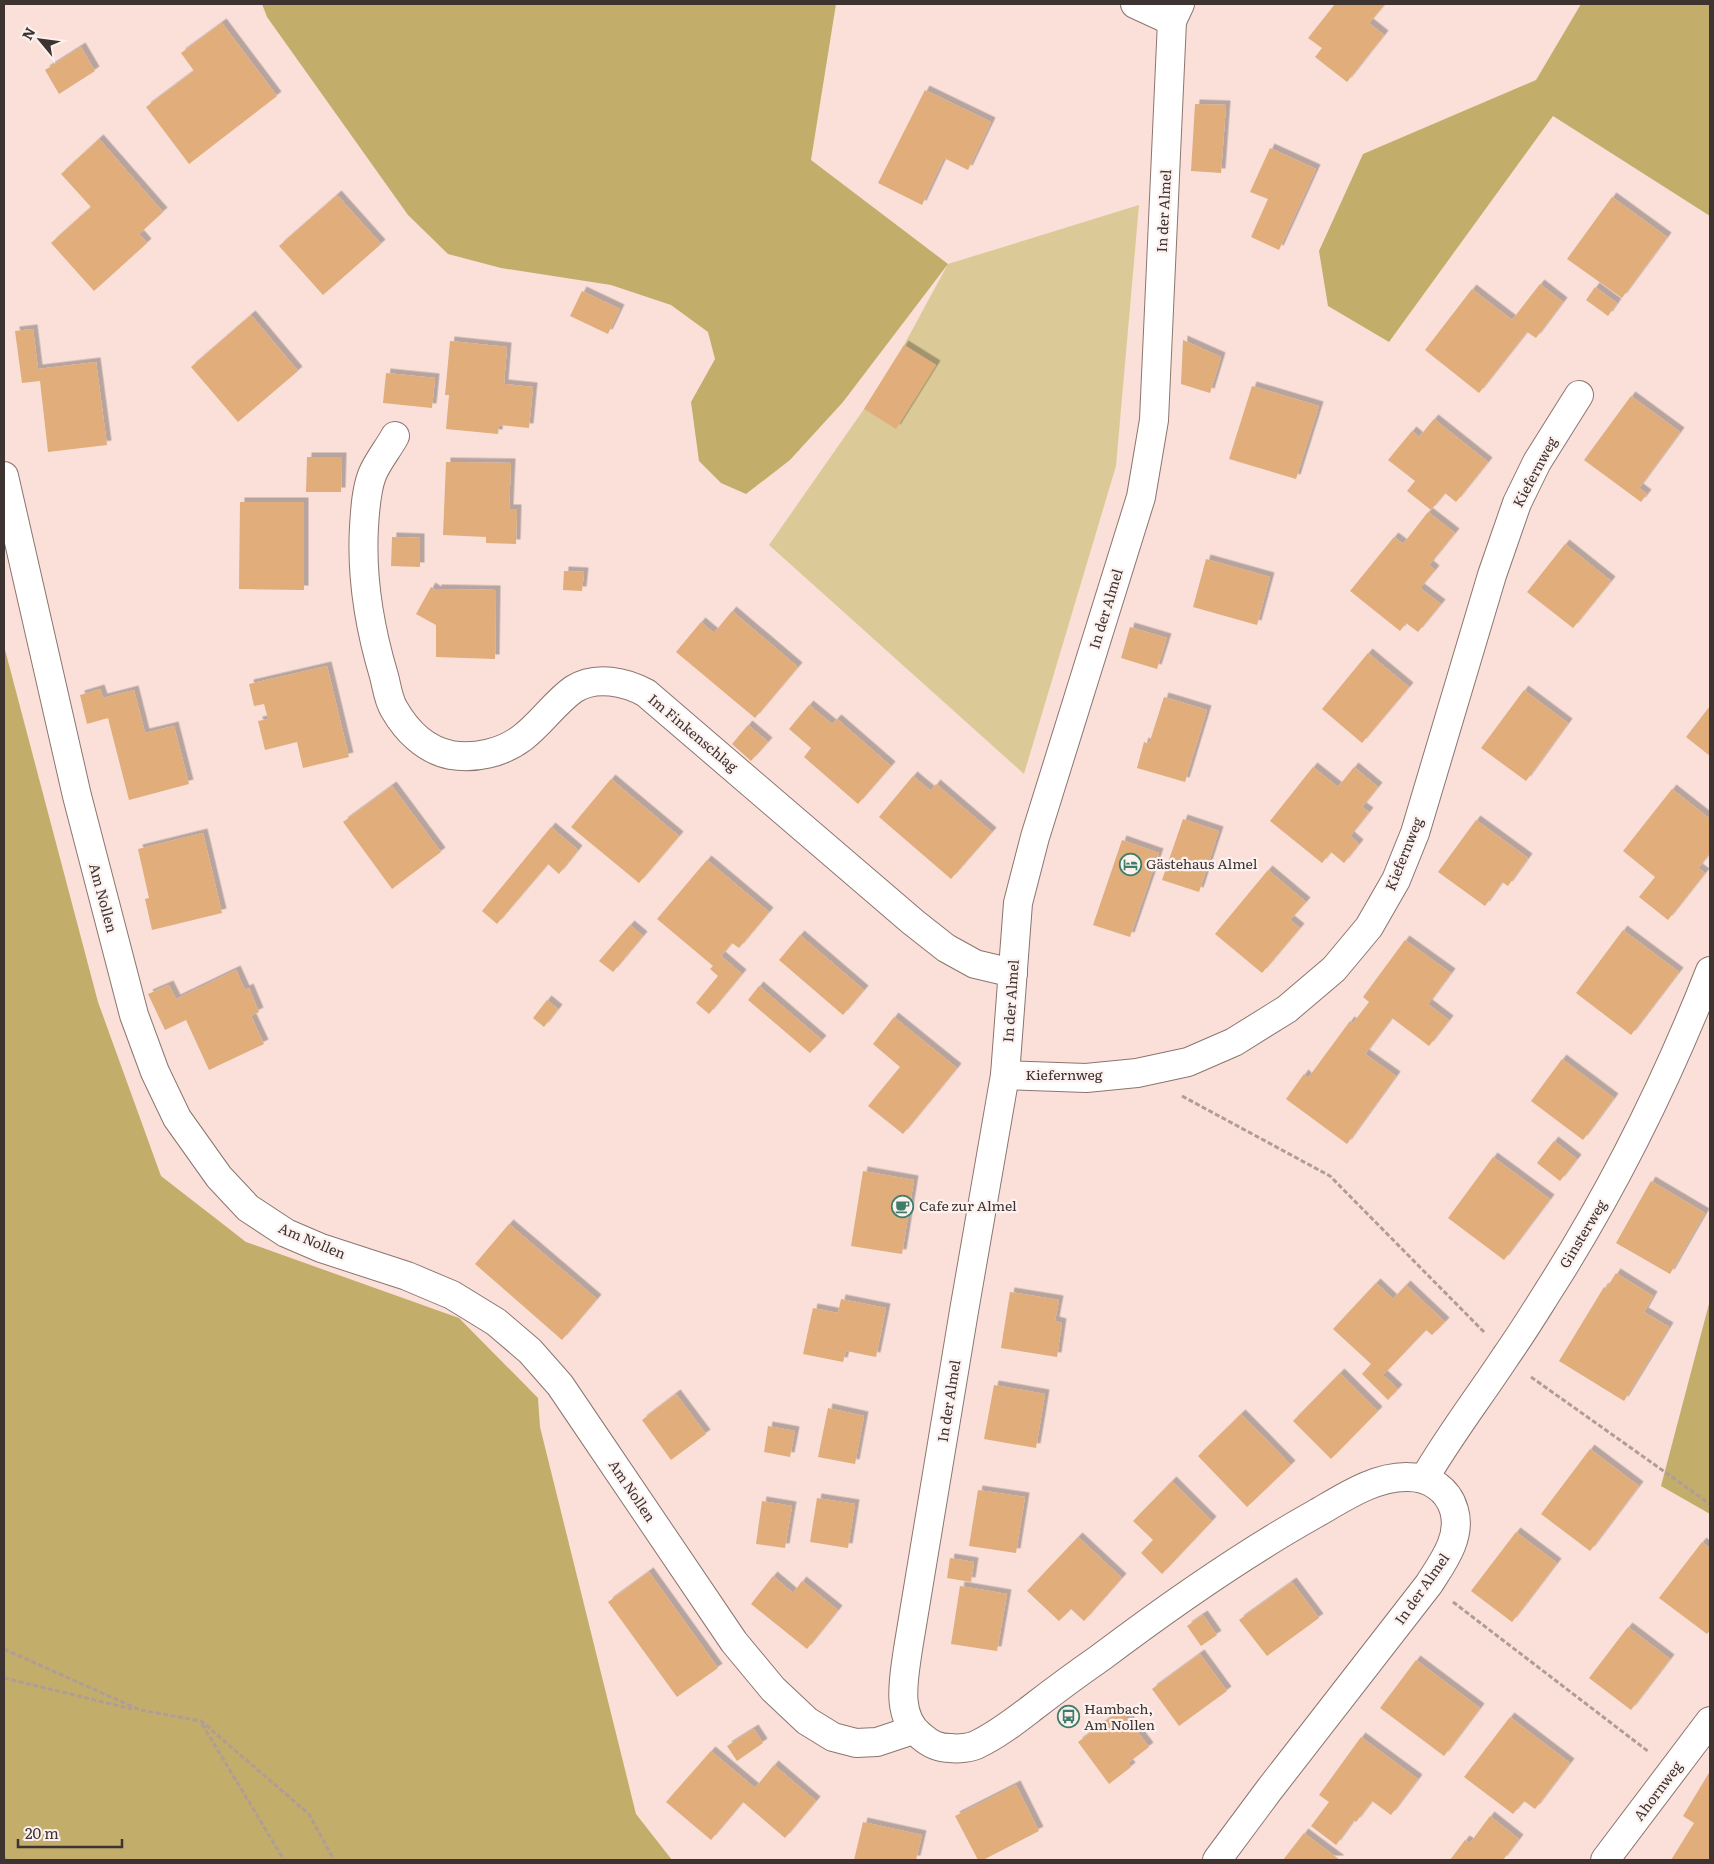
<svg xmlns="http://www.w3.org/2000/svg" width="1714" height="1864" font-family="Literata,serif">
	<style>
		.green { fill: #dbca98 }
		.forest { fill: #c3ad6a }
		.building { fill: #e1ad7a; filter: url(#shadow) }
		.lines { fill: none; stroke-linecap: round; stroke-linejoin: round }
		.minor-casing { stroke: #8c756e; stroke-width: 30 }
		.tertiary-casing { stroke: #8c756e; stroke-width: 30 }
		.path { stroke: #b09d97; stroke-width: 3; stroke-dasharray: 5 2.5; stroke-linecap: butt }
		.minor { stroke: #fff; stroke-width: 28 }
		.tertiary { stroke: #fff; stroke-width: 28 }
		.labels { text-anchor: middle; stroke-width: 4.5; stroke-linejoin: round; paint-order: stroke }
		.street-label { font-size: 14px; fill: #3d3330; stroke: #fcf1ee }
		.poi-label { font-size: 14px; fill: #3d3330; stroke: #fcf1ee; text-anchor: start }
	</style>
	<defs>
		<filter id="shadow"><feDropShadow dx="4.5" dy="-4.5" stdDeviation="0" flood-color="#0004"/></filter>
	</defs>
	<rect width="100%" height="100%" fill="#fae0d9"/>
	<!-- green -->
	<path class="green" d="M1139,205L1116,466L1024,774L769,545L864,409L904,345L948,264Z"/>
	<!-- forest -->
	<path class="forest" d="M262,4H836L811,160L948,264L843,402L790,460L746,494L721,483L699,461L691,402L715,359L708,332L671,305L611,285L501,268L448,254L408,215L267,17Z
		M1581,4H1710V216L1553,116L1389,342L1328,306L1319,251L1363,154L1536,80Z
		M4,646L98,1002L161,1176L246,1242L459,1318L538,1398L540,1427L636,1814L672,1860H4Z
		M1710,1300V1514L1661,1486Z"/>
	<!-- building -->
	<path class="building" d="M1335,4H1385L1369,23L1384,35L1347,82L1315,57L1322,48L1308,38Z
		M222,23L277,96L189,164L146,107L194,71L181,53Z
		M81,47L95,71L59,94L45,70Z
		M925,90L991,122L968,170L944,158L922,205L878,183Z
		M1195,104L1226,105L1221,173L1191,171Z
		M99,139L163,212L139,234L147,243L94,291L51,243L91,207L61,174Z
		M1270,148L1316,169L1279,250L1251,237L1268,199L1250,192Z
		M337,195L381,244L323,295L279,246Z
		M1612,197L1667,237L1622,298L1567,259Z
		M1540,284L1563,302L1536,338L1527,332L1479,393L1425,350L1472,289L1512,320Z
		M1595,287L1617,303L1608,316L1586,300Z
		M582,291L620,309L608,334L570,316Z
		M251,315L298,371L238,422L191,367Z
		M33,329L38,369L96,362L107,445L48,452L40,381L22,383L15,331Z
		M1183,340L1221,357L1210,393L1181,384Z
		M450,341L507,347L504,384L533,387L529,428L499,425L498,434L446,429L449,395H445Z
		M904,345L936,365L896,429L864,409Z
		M386,373L435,378L432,408L383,403Z
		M1252,386L1319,406L1296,479L1229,459Z
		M1631,396L1680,432L1639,488L1647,494L1641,502L1584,460Z
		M1434,419L1488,462L1456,502L1445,493L1431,510L1407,491L1415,481L1388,460L1412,431L1419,437Z
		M307,457H342L341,492H306Z
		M446,462L511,463L509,509H517L516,544L486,543V537L443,535Z
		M240,502H304V590L239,589Z
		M1428,512L1455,533L1429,565L1435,570L1420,588L1441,604L1418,632L1406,623L1400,631L1350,591L1394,537L1403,544Z
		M392,537L420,538V567L391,566Z
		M1565,544L1611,581L1573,628L1527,592Z
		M1206,559L1270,577L1257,625L1193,607Z
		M564,571L584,572L582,591L563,590Z
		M431,587L437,591V589L496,590L495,659L436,657V625L416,614Z
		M732,611L798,667L755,718L676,652L701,622L714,633Z
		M1130,627L1167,638L1157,669L1121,658Z
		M1368,653L1409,687L1362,743L1322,709Z
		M327,666L349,757L303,768L297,742L265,750L258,721L268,719L264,704L254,706L249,684Z
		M100,689L103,698L134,690L145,733L174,726L189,784L129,800L108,718L87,724L80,695Z
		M1524,690L1568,723L1526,781L1481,748Z
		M1164,697L1207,710L1185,782L1137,768L1144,742L1149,744Z
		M809,705L832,724L837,719L891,766L858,804L804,757L811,748L789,729Z
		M1710,706V756L1686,737Z
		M748,725L768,742L751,761L732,744Z
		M1313,767L1338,787L1354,767L1378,787L1362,807L1369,812L1350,836L1359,844L1344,863L1331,852L1322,863L1270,821Z
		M913,776L931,791L936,784L992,832L951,879L879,817Z
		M611,779L679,836L639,883L571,827Z
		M392,786L441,852L392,889L343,822Z
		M1672,789L1710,819V853L1698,868L1705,873L1668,920L1639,897L1655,877L1623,851Z
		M1183,819L1219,831L1199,892L1162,880Z
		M1476,820L1528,858L1508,886L1502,882L1485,906L1438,872Z
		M551,827L578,850L559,874L548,864L497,924L482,911Z
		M203,833L222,913L152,930L145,899L149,898L138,849Z
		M1122,840L1159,853L1130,937L1093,925Z
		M707,860L769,912L739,948L732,943L721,956L742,974L709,1014L696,1003L718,976L710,969L713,966L657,919Z
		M1268,870L1306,902L1290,920L1300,928L1262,973L1215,934Z
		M630,925L643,936L613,972L599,961Z
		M1623,930L1679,972L1631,1035L1576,993Z
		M800,935L864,990L843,1015L779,960Z
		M1405,940L1451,973L1428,1004L1449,1020L1429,1046L1392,1018L1365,1054L1396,1076L1347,1144L1286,1099L1304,1074L1308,1078L1350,1021L1353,1023L1369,1002L1363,997Z
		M236,970L245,990L249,988L259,1012L251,1016L264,1044L209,1070L186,1020L165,1030L148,994L169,985L176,999Z
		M759,986L822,1040L810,1053L748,1000Z
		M547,1000L558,1009L544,1027L533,1018Z
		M894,1017L957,1068L903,1134L868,1106L900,1067L873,1044Z
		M1562,1059L1614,1098L1583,1140L1531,1101Z
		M1554,1141L1577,1159L1560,1181L1537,1163Z
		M1493,1157L1550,1199L1504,1260L1448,1218Z
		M863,1171L914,1180L902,1254L851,1246Z
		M1651,1181L1705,1213L1670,1274L1616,1243Z
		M509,1224L597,1299L562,1340L475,1264Z
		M1616,1273L1653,1296L1644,1312L1669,1327L1624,1401L1559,1361L1604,1287L1606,1289Z
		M1376,1283L1393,1299L1406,1285L1445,1322L1432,1335L1426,1330L1383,1375L1398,1389L1388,1400L1362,1374L1371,1364L1333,1329Z
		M1010,1292L1059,1300L1055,1321L1062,1323L1057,1357L1001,1348Z
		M841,1299L886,1308L876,1357L846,1351L843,1362L803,1354L813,1308L838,1313Z
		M1340,1373L1378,1411L1331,1459L1293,1421Z
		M994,1385L1045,1394L1036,1448L984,1439Z
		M676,1394L706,1434L671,1460L642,1420Z
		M828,1408L864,1416L855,1464L818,1457Z
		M1241,1414L1291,1465L1247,1507L1198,1456Z
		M768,1426L795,1431L790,1457L764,1452Z
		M1590,1449L1639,1486L1590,1551L1541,1514Z
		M1172,1481L1212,1521L1162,1574L1141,1553L1153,1540L1133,1521Z
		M978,1490L1025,1497L1016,1553L969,1546Z
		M817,1498L855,1504L848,1548L810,1542Z
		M762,1501L792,1506L785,1548L756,1544Z
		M1516,1532L1557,1563L1512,1622L1471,1591Z
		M1078,1537L1122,1578L1084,1621L1071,1609L1059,1621L1027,1591Z
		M1702,1542L1710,1549V1630L1707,1634L1659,1598Z
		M950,1558L974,1562L971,1582L947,1578Z
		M649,1572L718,1668L677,1697L608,1602Z
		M773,1576L793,1593L802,1581L838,1610L807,1649L751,1604Z
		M1292,1582L1319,1618L1267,1656L1239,1620Z
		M960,1586L1007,1594L997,1651L951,1644Z
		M1203,1615L1217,1635L1201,1646L1187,1626Z
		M1628,1627L1670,1659L1631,1710L1589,1678Z
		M1200,1654L1227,1691L1179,1726L1152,1689Z
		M1416,1660L1480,1708L1444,1756L1380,1708Z
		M1121,1710L1149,1747L1128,1763L1131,1767L1109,1784L1078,1742Z
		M1510,1717L1570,1763L1535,1809L1524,1801L1513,1814L1464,1777Z
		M754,1729L763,1743L737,1761L727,1746Z
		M1361,1737L1418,1779L1391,1815L1372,1801L1356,1822L1354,1820L1336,1845L1311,1826L1329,1802L1319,1795Z
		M711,1751L755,1788L774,1765L816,1801L785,1838L743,1802L711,1840L666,1802Z
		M1710,1771V1860H1671L1694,1823L1683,1816Z
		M1016,1785L1039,1831L983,1860H978L955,1816Z
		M1490,1816L1519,1839L1503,1860H1450L1465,1840L1470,1843Z
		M863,1822L922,1835L916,1860H854Z
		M1304,1833L1340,1860H1283Z"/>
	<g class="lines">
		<defs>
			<path id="minor" d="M1135,4L1172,21
				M395,436C388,449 377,462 372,475C366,491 365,511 364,527C361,579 369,626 384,676C387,687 388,699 394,709C406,730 425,750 451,755C475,759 502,753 522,738C541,724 555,702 574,689C596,675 626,682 646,693L913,922L946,948L975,964L1013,973
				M4,476L77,796L134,1015L155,1072L177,1118L219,1177L248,1208L286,1233L321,1248L407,1276L452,1295L496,1322L530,1351L560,1385L734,1642L773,1689L807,1721L833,1737L856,1743L877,1742L913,1730
				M1005,1075L1086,1078L1137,1073L1188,1062L1234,1042L1287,1009L1334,969L1369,927L1396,880L1415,833L1492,575L1517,503L1537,462L1579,395
				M1424,1479C1449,1436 1479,1397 1506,1356C1523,1332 1538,1307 1554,1282C1615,1185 1668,1078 1710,971
				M1605,1860L1710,1721"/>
			<path id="tertiary" d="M1180,4L1172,21L1154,420L1141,497L1035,837L1018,903L1005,1075L964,1311L908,1649C904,1678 895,1716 921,1736C930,1744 938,1748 950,1748C958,1749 971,1748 978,1744C997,1735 1015,1721 1032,1708C1054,1691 1077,1674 1100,1658C1169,1606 1240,1556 1315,1514C1343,1498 1375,1476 1408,1477C1429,1477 1448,1489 1454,1510C1462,1537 1443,1562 1429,1584L1269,1790L1217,1860"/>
		</defs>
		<!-- minor casing -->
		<use href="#minor" class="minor-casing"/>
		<!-- tertiary casing -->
		<use href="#tertiary" class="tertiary-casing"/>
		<!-- path -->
		<path class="path" d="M1182,1096L1330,1176L1485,1333
			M1531,1377L1710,1504
			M1453,1602L1649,1752
			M4,1649L140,1710L201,1721L309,1814L334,1860
			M4,1678L132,1709
			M202,1724L284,1860
			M4,1857L7,1860"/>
		<!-- minor -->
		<use href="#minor" class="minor"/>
		<!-- tertiary -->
		<use href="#tertiary" class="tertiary"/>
	</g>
	<!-- icons -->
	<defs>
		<symbol id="hotel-ring" viewBox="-11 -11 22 22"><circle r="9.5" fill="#fcf1ee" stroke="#3d7d6a" stroke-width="1.5"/><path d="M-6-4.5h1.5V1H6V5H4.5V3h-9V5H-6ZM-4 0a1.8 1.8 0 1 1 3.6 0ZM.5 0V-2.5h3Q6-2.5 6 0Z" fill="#3d7d6a"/></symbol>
		<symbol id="cafe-ring" viewBox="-11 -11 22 22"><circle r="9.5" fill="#fcf1ee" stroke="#3d7d6a" stroke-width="1.5"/><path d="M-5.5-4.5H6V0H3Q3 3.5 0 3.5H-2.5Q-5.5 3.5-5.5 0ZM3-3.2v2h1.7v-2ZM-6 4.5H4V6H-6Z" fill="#3d7d6a"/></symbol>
		<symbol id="bus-ring" viewBox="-11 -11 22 22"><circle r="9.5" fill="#fcf1ee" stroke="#3d7d6a" stroke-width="1.5"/><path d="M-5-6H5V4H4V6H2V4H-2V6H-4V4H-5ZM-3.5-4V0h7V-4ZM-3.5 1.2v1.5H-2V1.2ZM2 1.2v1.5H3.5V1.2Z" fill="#3d7d6a"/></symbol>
	</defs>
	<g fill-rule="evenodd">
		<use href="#hotel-ring" x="1118" y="852" width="25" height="25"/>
		<use href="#cafe-ring" x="890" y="1194" width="25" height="25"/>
		<use href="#bus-ring" x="1056" y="1704" width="25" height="25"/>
	</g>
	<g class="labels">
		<!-- street labels -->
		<g class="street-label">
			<text transform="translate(1164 211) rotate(-87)" y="5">In der Almel</text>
			<text transform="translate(1535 472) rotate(-62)" y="5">Kiefernweg</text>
			<text transform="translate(1106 609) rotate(-73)" y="5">In der Almel</text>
			<text transform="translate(693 733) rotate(40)" y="5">Im Finkenschlag</text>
			<text transform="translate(1404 854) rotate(-68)" y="5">Kiefernweg</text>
			<text transform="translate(103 898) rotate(75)" y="5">Am Nollen</text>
			<text transform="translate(1011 1001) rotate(-86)" y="5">In der Almel</text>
			<text x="1064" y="1080">Kiefernweg</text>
			<text transform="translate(1583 1234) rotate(-59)" y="5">Ginsterweg</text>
			<text transform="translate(312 1241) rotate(23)" y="5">Am Nollen</text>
			<text transform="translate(949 1401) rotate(-81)" y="5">In der Almel</text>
			<text transform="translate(632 1491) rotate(56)" y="5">Am Nollen</text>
			<text transform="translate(1422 1589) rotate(-55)" y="5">In der Almel</text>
			<text transform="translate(1658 1791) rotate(-53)" y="5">Ahornweg</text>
		</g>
		<!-- poi labels -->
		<g class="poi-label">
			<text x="1146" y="869">Gästehaus Almel</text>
			<text x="919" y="1211">Cafe zur Almel</text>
			<text x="1084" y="1714">Hambach,<tspan x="1084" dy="16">Am Nollen</tspan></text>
		</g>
	</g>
	<!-- border -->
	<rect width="1714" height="1864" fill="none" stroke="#3d3330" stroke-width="10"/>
	<!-- north arrow -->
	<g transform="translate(40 40) rotate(299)" stroke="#fcf1ee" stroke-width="4" paint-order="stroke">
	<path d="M0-4L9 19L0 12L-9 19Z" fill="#3d3330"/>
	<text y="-8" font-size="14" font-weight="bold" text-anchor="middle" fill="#3d3330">N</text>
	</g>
	<!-- scale -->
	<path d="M18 1839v8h104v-8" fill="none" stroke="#3d3330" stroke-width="2.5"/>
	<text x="25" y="1839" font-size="15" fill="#3d3330" stroke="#fcf1ee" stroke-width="4" paint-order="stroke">20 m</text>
</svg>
